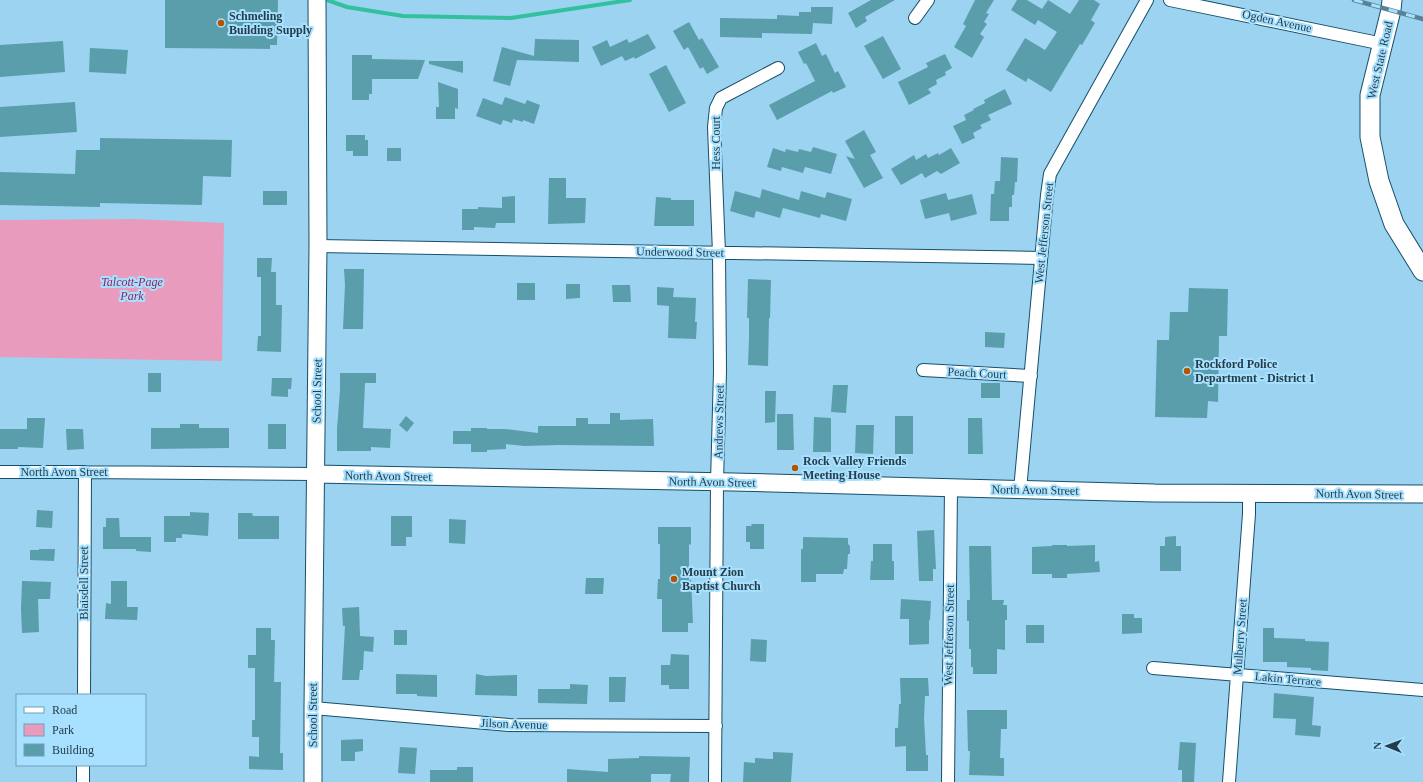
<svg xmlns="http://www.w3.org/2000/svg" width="1423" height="782" font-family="Georgia,serif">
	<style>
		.green { fill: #e89bbd }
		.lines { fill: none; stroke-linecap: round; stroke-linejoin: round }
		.stream { stroke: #33c09d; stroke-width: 4 }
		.building { fill: #5a9eab }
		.street-casing { stroke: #154f69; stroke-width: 14 }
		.secondary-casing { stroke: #154f69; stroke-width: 19 }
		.primary-casing { stroke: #154f69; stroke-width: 21 }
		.street { stroke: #fff; stroke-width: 12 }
		.secondary { stroke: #fff; stroke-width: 17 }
		.primary { stroke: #fff; stroke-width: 19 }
		.rail-casing { stroke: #5a8195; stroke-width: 4.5 }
		.rail { stroke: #a7e1ff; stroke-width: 3; stroke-dasharray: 9; stroke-linecap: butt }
		.poi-dot { fill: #b25500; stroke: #a7e1ff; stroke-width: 1.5 }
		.labels { text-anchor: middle; stroke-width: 4; stroke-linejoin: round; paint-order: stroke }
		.poi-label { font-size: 12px; font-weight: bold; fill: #253d49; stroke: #a7e1ff; text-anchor: start }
		.street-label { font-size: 12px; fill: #253d49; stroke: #a7e1ff }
		.park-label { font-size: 12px; font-style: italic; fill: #932361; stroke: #a7e1ff }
	</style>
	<rect width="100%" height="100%" fill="#9bd3f1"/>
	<!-- green -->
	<path class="green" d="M134,219L224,223L222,361L0,357V220Z"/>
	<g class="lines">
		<!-- stream -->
		<path class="stream" d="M327,0L347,7L403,16L511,18L630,0"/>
	</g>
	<!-- building -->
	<path class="building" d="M165,0H278L277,45H270V49L165,48Z
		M871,0H895L865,17L867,21L856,28L848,13Z
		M975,0H994L986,13L989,14L984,22L987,24L980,34L984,37L972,58L954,47L966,26L963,24Z
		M1017,0H1027L1042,9L1048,0L1070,14L1079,0H1094L1100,4L1091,20L1095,23L1082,45L1080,44L1051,92L1028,78L1026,82L1006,70L1025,38L1045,50L1057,32L1038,20L1035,25L1011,10Z
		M811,7H833L832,24L813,23L812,34L762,33V38L720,37V18L777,19V15L799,16V12H811Z
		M689,22L699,40L702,38L719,67L707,74L703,67L700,69L688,47L684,50L673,31Z
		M648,34L656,48L635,59L634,57L625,61L622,56L601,66L592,47L607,40L610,47L627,39L629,43Z
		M883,36L901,69L883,79L864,46Z
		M535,39L579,40V62L517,60L510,86L493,81L502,47L534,56Z
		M63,41L65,72L0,77V45Z
		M816,43L822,56L826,54L835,73L838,71L846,87L833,93L832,91L777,120L769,105L815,81L806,63L804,64L798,52Z
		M90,48L128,50L126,74L89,72Z
		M945,54L952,68L945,72L946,75L936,80L937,84L928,89L931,93L909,105L898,82L928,67L926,63Z
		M352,55H372V59L425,60L418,79H372V94H369V100H352Z
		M429,61H463V73L429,64Z
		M666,65L686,103L669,112L649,74Z
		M438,82L458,89V109L455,108V119H436V107H439Z
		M1005,89L1012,104L988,115L991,120L980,125L982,128L973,133L975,138L962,144L953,126L966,120L964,115L974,110L973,109L985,103L984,100Z
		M505,97L525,104L527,100L540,105L534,124L523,120V122L513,119L512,123L503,120L501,125L476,116L483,98L502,105Z
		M75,102L77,132L0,137V107Z
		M864,130L876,152L870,155L883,178L864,188L846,156L855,159L845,141Z
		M346,135H365V140H368V156H353V151H346Z
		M100,138L232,140L231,177L203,176L202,205L100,203V207L0,205V172L75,174L76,150H100Z
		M813,147L837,154L831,174L805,167L803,173L782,167L781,171L767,167L773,148L785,152L786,149L798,152L799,149L811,152Z
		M387,148H401V161H387Z
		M951,148L960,163L941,174L937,171L925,178L922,173L901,185L891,169L914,155L916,160L926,154L928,158L938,153L939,155Z
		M1001,157L1018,158L1017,182H1015L1014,195H1012V207H1009V221H990L991,194H994L995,181H1000Z
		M549,178H566V198H586L585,223L548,224Z
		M762,189L799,200L801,191L825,198L827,192L852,199L846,221L821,214L820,218L783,208L780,218L756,211L754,218L730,211L735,191L760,198Z
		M263,191H287V205H263Z
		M946,193L948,200L972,194L977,214L951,221L949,213L925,219L920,200Z
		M515,196V223H496L495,228L474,227V230H462V209H478V207L502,208V197Z
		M656,197L671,198V200H694V226H654Z
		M257,258H272L271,272H276V305H282L281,352L257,351L258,336H261V277H257Z
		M344,269H364L363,329H343L345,285Z
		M748,279L771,280L770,318H769L768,366L748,365L749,339V318H747Z
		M517,283H535V300H517Z
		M566,284H580V298L566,299Z
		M612,285H630L631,302H613Z
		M657,287L674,288L673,297L696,298L695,322H697L696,339L668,338L669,306L657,305Z
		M1189,288L1228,289L1227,336H1219L1218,402L1208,401L1207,418L1155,417L1157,340H1169L1170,312H1188Z
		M985,332L1005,333L1004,348L985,347Z
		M148,373H161V392H148Z
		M340,373H376V383H365L363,428L391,429L390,448L371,447V451H337V429L340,390Z
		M272,378H292L291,389H288V397L271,396Z
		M981,383H1000V398H981Z
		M833,385H848L846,413L831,412Z
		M765,391H776L775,422L765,423Z
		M610,413H620V420L653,419L654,446L558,445L524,446L506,444V449L487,450V452H471V444H453V431H471V428H487V429H505L538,433V426H576V418H588V424H610Z
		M777,414H793L794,450H777Z
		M406,416L414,423L407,432L399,425Z
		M895,416H913V454H895Z
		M814,417L831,418V452H813Z
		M27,418H45L43,448L18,447V449H0V429H27Z
		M968,418H982L983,454H968Z
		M180,424H199V428H229V448L151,449V428H180Z
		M268,424H286V449H268Z
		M856,425H874L873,454L855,453Z
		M66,429H83L84,449L67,450Z
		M37,510L53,511L52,528L36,527Z
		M190,512L209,513L208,536L182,534V538H176V542H164V516H190Z
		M238,513H252L253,516H279V539H238Z
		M391,516H412V537H406V546H391Z
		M106,518H119L120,537H151V552L136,551V549H103V527H106Z
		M449,519L466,520L465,544L449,543Z
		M751,524H764V549H750V542H746V526H752Z
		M658,527H691V545L689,544V580H691L693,623H688V632H662V599H657L658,579H660V544H658Z
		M934,530L936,569H933V581H919L917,531Z
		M1176,536V546H1181V571H1160V546H1165V537Z
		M803,537L848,538V544L850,546V554H848L847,569H844L843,574H816V582H801V549H803Z
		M873,544H892V561H894V580H870L871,561H873Z
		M1052,545H1067V546L1095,545V562L1099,561L1100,572L1067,574V578H1052V574H1032V547L1052,546Z
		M969,546H991L992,600H1004L1003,605H1007V620H1005V650L997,649V674H973V667H971V649H969V621H967V600H970Z
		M39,549H55L54,561L30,560V550H39Z
		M586,578H604L603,594H585Z
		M22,581L51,582L50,599H38L39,632L22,633L21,609Z
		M111,581H127V607H138L137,620L105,619L106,603L111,604Z
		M901,599L931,601L930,620H929V644L909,645V619H900Z
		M359,607L360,636L374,637L373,652L364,651L363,670H360L359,680H342L345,626H343L342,608Z
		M1122,614H1134V618H1142V633L1122,634Z
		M1026,625H1044V643H1026Z
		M256,628H271V640H275L274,682H281L280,753H283V770L249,769V756L259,757V737H252V720H255V668H248V655H256Z
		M1263,628H1274V638L1305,639V641L1329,642L1328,671L1311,670V668L1287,667V662H1263Z
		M394,630H407V645H394Z
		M751,639L767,640L766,662L750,661Z
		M671,654L689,655V689H669V685H661V665H670Z
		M396,674L437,675V697L417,696V694H396Z
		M476,674L486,676L517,675V696L475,695Z
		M609,677H626L625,702H609Z
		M900,678H928L929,696H925L924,718L926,755H928V771H906V746L895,747V728H898L899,704H901Z
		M570,684L588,685L587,704L538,703V689H570Z
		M1274,693L1314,697L1312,725L1321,726L1320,737L1295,735L1296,719L1273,718Z
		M967,710H1007V729H1001L1000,758H1004V776L969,775L970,751H968Z
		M363,739V751L355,752V761H341V740Z
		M1180,742L1196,743L1194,782H1182V770H1178Z
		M400,747L417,748L415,774L398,773Z
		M773,752L793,753L791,782H743L744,762L755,763V758L773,759Z
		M639,756L690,757L689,782H670L671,774H651V782H567V769L608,772V759L639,758Z
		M457,767H473V782H430V770H457Z"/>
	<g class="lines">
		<defs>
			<path id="street" d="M1170,0L1383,44
				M915,18L928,0
				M318,246L1041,258
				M923,370L1031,376
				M0,472H85L315,474
				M1020,490L1047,195L1050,174L1147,0
				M1153,668L1423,690
				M84,695L85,472
				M313,708L509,725L716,726
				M83,782V765
				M715,782L717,482L720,371L719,253L714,127L716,108L721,98L778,68
				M948,782L951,488
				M1229,782L1249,514V492"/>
			<path id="secondary" d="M315,474L733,482L1155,493L1423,494
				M313,782V708L318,246L317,0"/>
			<path id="primary" d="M1392,0L1391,10L1370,95V137L1379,181L1394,224L1423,271"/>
		</defs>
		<!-- street casing -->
		<use href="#street" class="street-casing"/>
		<!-- secondary casing -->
		<use href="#secondary" class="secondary-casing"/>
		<!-- primary casing -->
		<use href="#primary" class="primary-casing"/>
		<!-- street -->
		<use href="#street" class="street"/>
		<!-- secondary -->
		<use href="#secondary" class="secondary"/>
		<!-- primary -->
		<use href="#primary" class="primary"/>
		<defs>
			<path id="rail" d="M1354,0L1423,19"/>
		</defs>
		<!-- rail casing -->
		<use href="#rail" class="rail-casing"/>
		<!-- rail -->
		<use href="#rail" class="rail"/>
	</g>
	<!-- markers -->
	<g class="poi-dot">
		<circle cx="221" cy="23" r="4"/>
		<circle cx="1187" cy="371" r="4"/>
		<circle cx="795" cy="468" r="4"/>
		<circle cx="674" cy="579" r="4"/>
	</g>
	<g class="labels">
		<!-- poi labels -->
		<g class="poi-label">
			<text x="229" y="20">Schmeling<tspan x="229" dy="14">Building Supply</tspan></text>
			<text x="1195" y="368">Rockford Police<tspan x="1195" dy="14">Department - District 1</tspan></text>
			<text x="803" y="465">Rock Valley Friends<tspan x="803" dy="14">Meeting House</tspan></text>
			<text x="682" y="576">Mount Zion<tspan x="682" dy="14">Baptist Church</tspan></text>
		</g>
		<!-- street labels -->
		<g class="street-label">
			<text transform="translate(1277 21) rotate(12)" y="4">Ogden Avenue</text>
			<text transform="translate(1380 60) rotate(-77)" y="4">West State Road</text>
			<text transform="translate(716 143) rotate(-90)" y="4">Hess Court</text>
			<text transform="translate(1044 233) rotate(-84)" y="4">West Jefferson Street</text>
			<text transform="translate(680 252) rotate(1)" y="4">Underwood Street</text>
			<text transform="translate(977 373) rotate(3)" y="4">Peach Court</text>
			<text transform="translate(317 391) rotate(-89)" y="4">School Street</text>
			<text transform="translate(719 422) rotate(-89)" y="4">Andrews Street</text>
			<text x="64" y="476">North Avon Street</text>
			<text transform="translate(388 476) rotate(1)" y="4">North Avon Street</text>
			<text transform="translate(712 482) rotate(1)" y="4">North Avon Street</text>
			<text transform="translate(1035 490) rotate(1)" y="4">North Avon Street</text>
			<text transform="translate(1359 494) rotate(1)" y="4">North Avon Street</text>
			<text transform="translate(84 583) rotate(-90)" y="4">Blaisdell Street</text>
			<text transform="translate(949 635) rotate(-89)" y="4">West Jefferson Street</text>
			<text transform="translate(1240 637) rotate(-86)" y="4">Mulberry Street</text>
			<text transform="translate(1288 679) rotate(5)" y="4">Lakin Terrace</text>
			<text transform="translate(313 715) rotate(-90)" y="4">School Street</text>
			<text transform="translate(514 724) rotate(2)" y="4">Jilson Avenue</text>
		</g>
		<!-- park labels -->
		<g class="park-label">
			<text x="132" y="286">Talcott-Page<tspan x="132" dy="14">Park</tspan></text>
		</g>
	</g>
	<!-- legend -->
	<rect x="16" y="694" width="130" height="72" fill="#a7e1ff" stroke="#739fb6"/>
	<rect x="24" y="707" width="20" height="6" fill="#ffffff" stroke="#739fb6"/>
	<text x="52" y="714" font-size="12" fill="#253d49">Road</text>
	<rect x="24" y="724" width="20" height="12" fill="#e89bbd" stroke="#739fb6"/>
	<text x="52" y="734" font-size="12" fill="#253d49">Park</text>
	<rect x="24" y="744" width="20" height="12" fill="#5a9eab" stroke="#739fb6"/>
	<text x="52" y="754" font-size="12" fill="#253d49">Building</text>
	<!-- north arrow -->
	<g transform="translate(1387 746) rotate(271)" stroke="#a7e1ff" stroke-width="3" paint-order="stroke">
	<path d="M0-3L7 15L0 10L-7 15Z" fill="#253d49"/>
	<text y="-6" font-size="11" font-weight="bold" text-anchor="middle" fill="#253d49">N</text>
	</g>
</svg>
